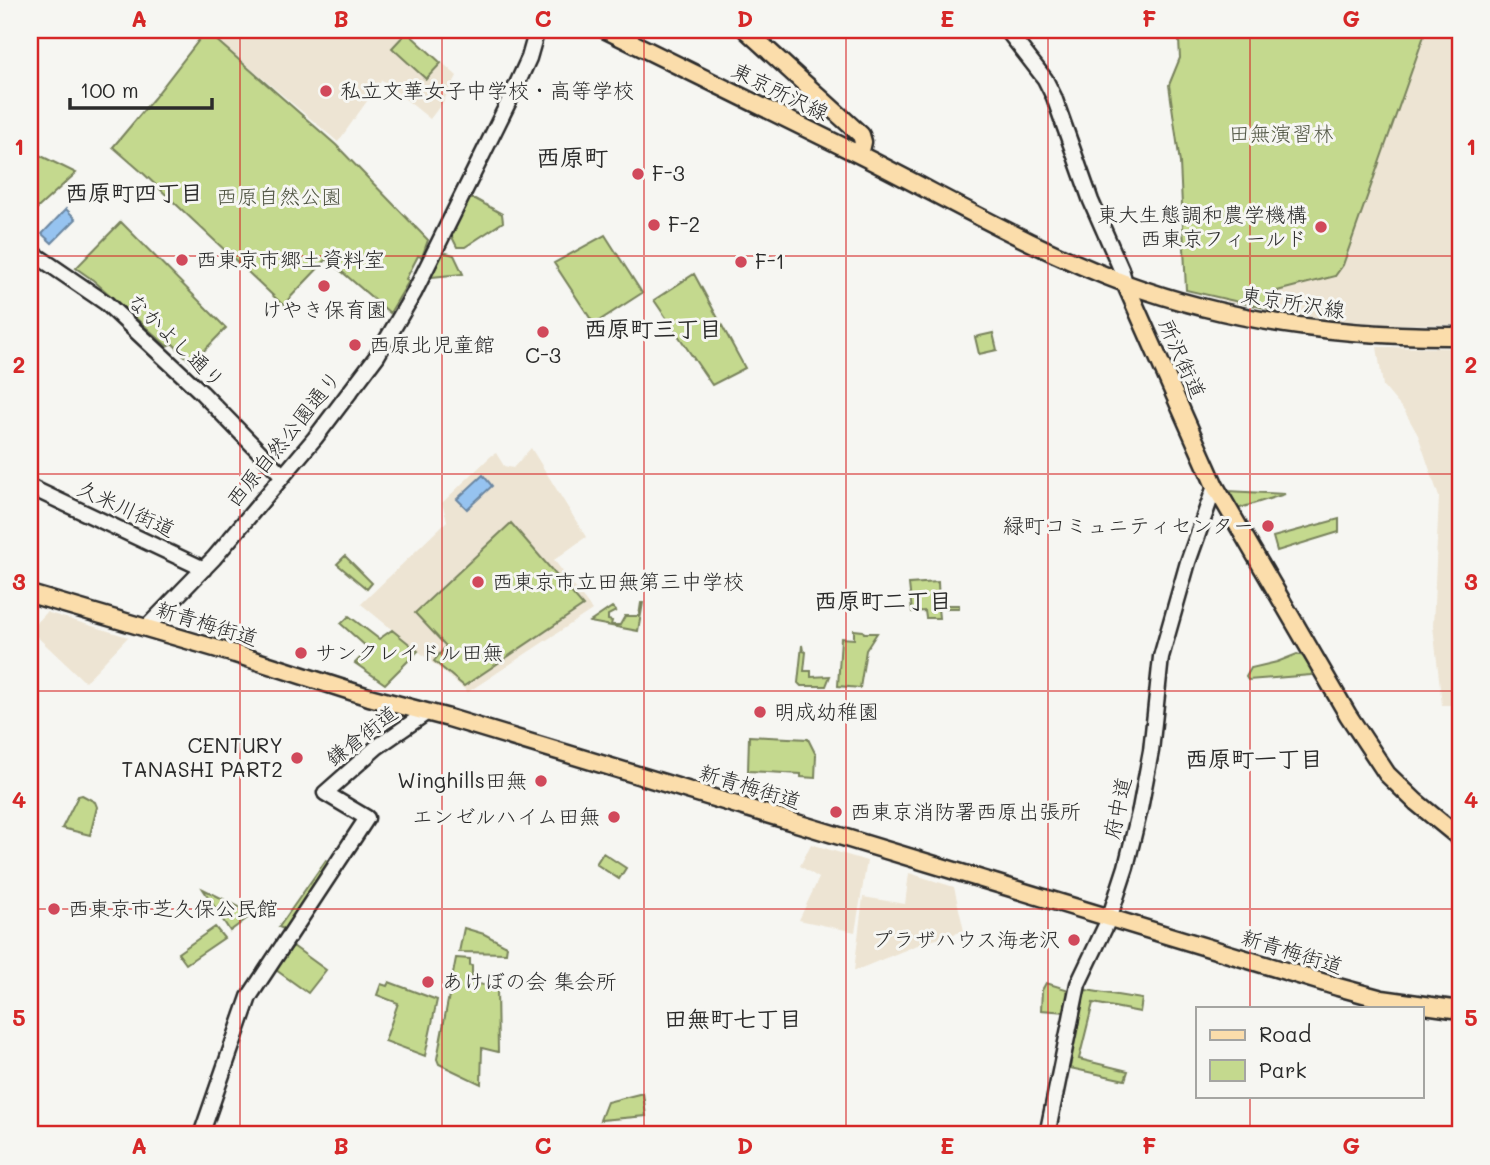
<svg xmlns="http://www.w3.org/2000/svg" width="1490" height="1165" font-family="Mali,'Klee One',sans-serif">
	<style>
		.built { fill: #ede4d3 }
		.green { fill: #c4d98e; stroke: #78825c; stroke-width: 2 }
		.water { fill: #96c3f0; stroke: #6b86a1; stroke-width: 2 }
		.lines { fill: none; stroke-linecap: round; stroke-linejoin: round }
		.secondary-casing { stroke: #2b2b2b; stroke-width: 19 }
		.primary-casing { stroke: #2b2b2b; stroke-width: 21 }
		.secondary { stroke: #f6f6f2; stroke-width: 14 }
		.primary { stroke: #fbddab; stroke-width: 16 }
		.grid { fill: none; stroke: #d62828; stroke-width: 2; stroke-opacity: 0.55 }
		.poi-dot { fill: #d1495b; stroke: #f6f6f2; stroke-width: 2.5 }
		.labels { text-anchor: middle; stroke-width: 6; stroke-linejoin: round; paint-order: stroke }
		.poi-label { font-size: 21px; fill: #2b2b2b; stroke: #f6f6f2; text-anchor: start }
		.street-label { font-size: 21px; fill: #2b2b2b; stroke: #f6f6f2 }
		.park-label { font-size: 21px; fill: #515644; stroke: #f6f6f2 }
		.neighbourhood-label { font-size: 23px; font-weight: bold; fill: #2b2b2b; stroke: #f6f6f2 }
		.quarter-label { font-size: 24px; font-weight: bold; fill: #2b2b2b; stroke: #f6f6f2 }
		.neatline { fill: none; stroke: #d62828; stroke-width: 2.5 }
		.grid-label { font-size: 23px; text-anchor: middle; font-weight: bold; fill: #d62828 }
	</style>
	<rect width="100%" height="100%" fill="#f6f6f2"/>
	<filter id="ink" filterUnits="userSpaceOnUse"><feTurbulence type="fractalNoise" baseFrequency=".0143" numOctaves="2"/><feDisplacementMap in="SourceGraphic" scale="14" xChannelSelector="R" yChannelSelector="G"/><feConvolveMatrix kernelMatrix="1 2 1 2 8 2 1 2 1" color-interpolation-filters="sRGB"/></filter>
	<g filter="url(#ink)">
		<!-- built -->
		<path class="built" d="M205,30H406L457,76L443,102L430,119L382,80L338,142Z
			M1174,30H1460V325L1381,324L1324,319L1229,302L1186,290L1180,163L1169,85L1180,58L1179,40Z
			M1377,347L1460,348V705H1442L1433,626L1439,497L1418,435L1405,412L1383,386Z
			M531,448L586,537L554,560L592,610L468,692L361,604L447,521L442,503L491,456L496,453L504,466L513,468Z
			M46,612L59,616L128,637L85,682L30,630Z
			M811,844L867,861L855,932L799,920L819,878L800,866Z
			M909,873L954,887L964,931L920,944L854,971L863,897L905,904Z"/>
		<!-- green -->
		<path class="green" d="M1174,30H1426L1343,265L1335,276L1277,291L1278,311L1186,290L1180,163L1169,85L1180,58L1179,40Z
			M206,31L336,145L428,240L422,257L418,256L406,279L409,281L390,313L327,259L283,305L144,174L113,147L154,98Z
			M407,32L441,63L426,79L392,48Z
			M35,153L76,173L30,215V157Z
			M469,199H475L502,214L503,222L465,247H457L450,233Z
			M121,222L226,328L192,363L172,343L167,346L93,280L76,268Z
			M605,235L642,293L594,324L554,263Z
			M443,252L454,255L463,274L431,277Z
			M694,274L745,368L712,385L654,300Z
			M993,333L997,350L979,354L975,337Z
			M1227,491L1285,494L1237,509Z
			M1339,519V532L1277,551L1273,537Z
			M511,523L583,606L464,686L434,661L446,646L415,613Z
			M345,556L372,583L367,589L337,564Z
			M938,582L939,605H959V608H938L939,618H926L925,611L912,612L909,584Z
			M641,603H643L638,631L590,622L612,607L616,611L608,615V620L612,621L611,625H620L625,616H639Z
			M349,616L379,639L392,630L418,651L385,684L355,663L369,649L341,624Z
			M854,630L863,631L864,633H877L866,650L860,688L838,686L841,638L854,639Z
			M802,645L803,651L806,652L804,671H811V677L830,676L826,686H801L798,683Z
			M1297,654L1303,656L1313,672L1311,675L1248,680L1246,677L1251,668L1277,662Z
			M749,736L808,739L816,755L815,778L801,777V774L748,771Z
			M82,795L95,802L97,807L90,835L62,828L78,796Z
			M603,853L626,868L619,879L596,864Z
			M326,860L332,863L286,930L279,927Z
			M203,889L253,914L230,931Z
			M215,927L224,938L186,964L178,953Z
			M464,928L484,934L507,946L506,953L459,952Z
			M293,946L326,970L308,993L276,970Z
			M456,958L470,959V965L472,966V983L497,987L498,1052L482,1048L481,1084L439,1064L437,1059Z
			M389,982L437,1000L425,1056L385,1041L398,1003L377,995L381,984L387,986Z
			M1046,983L1066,989L1069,994L1066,1012L1041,1010L1042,990Z
			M1086,990L1142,999L1140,1012L1093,1003L1079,1059L1128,1071L1125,1080L1070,1068L1081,993Z
			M643,1093L646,1116L600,1120L607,1102Z"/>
		<!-- water -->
		<path class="water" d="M66,209L76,219L52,243L42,234Z
			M483,475L492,486L467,509L457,499Z"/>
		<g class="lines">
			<defs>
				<path id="secondary" d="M1007,30L1045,79L1054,97L1091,201L1121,269L1125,283
					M30,251L106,303L202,393L283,476
					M30,487L204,569
					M146,628L214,558L315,438L377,356L414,293L512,95L529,58L537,30
					M201,1135L249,997L367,818L325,793L377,747L426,713
					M1047,1135L1078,984L1109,919L1126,867L1140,809L1151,751L1161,657L1188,562L1215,486"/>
				<path id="primary" d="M606,30L860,155
					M746,30L861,135L863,142L860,155C948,199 1035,250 1127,284C1234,323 1347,337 1460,336
					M1125,283L1215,486L1348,715L1387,774L1416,802L1460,838
					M30,594L235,654L369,697L449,718L813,828L1338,987L1382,999L1460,1010"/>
			</defs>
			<!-- secondary casing -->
			<use href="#secondary" class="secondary-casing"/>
			<!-- primary casing -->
			<use href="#primary" class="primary-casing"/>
			<!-- secondary -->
			<use href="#secondary" class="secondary"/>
			<!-- primary -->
			<use href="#primary" class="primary"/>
		</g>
	</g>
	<!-- grid -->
	<path class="grid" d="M240,30V1135M442,30V1135M644,30V1135M846,30V1135M1048,30V1135M1250,30V1009M30,256H1460M30,474H1460M30,691H1460M30,909H1460M1250,1097V1135"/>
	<!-- markers -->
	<g class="poi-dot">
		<circle cx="326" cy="91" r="7"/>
		<circle cx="638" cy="174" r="7"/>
		<circle cx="654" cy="225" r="7"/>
		<circle cx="1321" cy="227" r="7"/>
		<circle cx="182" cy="260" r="7"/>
		<circle cx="741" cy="262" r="7"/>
		<circle cx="324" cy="286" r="7"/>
		<circle cx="543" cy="332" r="7"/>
		<circle cx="355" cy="345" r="7"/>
		<circle cx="1268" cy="526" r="7"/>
		<circle cx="478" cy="582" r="7"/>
		<circle cx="301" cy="653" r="7"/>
		<circle cx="760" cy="712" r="7"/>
		<circle cx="297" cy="758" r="7"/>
		<circle cx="541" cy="781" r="7"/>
		<circle cx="836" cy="812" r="7"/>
		<circle cx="614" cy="817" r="7"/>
		<circle cx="54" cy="909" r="7"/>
		<circle cx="1074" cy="940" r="7"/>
		<circle cx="428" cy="982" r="7"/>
	</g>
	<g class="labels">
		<!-- poi labels -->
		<g class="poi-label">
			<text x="340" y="98">私立文華女子中学校・高等学校</text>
			<text x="652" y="181">F-3</text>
			<text x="1307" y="222" text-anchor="end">東大生態調和農学機構<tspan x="1307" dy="24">西東京フィールド</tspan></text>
			<text x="668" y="232">F-2</text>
			<text x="196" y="267">西東京市郷土資料室</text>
			<text x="755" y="269">F-1</text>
			<text x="324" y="317" text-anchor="middle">けやき保育園</text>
			<text x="369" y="352">西原北児童館</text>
			<text x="543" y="363" text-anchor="middle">C-3</text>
			<text x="1254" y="533" text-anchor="end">緑町コミュニティセンター</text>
			<text x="492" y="589">西東京市立田無第三中学校</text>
			<text x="315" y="660">サンクレイドル田無</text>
			<text x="774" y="719">明成幼稚園</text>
			<text x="283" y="753" text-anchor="end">CENTURY<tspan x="283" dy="24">TANASHI PART2</tspan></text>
			<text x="527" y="788" text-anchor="end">Winghills田無</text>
			<text x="850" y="819">西東京消防署西原出張所</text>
			<text x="600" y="824" text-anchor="end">エンゼルハイム田無</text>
			<text x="68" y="916">西東京市芝久保公民館</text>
			<text x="1060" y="947" text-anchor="end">プラザハウス海老沢</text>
			<text x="442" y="989">あけぼの会 集会所</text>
		</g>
		<!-- street labels -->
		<g class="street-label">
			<text transform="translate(780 92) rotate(26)" y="7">東京所沢線</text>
			<text transform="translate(1293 303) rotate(9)" y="7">東京所沢線</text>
			<text transform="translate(176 341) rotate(44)" y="7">なかよし通り</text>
			<text transform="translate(1182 359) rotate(66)" y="7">所沢街道</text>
			<text transform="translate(284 439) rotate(-51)" y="7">西原自然公園通り</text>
			<text transform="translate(126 509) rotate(25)" y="7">久米川街道</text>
			<text transform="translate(207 624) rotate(17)" y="7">新青梅街道</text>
			<text transform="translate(362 736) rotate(-38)" y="7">鎌倉街道</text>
			<text transform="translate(750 787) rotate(17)" y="7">新青梅街道</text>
			<text transform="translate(1118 808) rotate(-78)" y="7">府中道</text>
			<text transform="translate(1292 952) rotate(17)" y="7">新青梅街道</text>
		</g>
		<!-- park labels -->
		<g class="park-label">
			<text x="1281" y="141">田無演習林</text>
			<text x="279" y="204">西原自然公園</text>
		</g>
		<!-- neighbourhood labels -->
		<g class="neighbourhood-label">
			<text x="134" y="201">西原町四丁目</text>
			<text x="653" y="337">西原町三丁目</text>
			<text x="883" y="609">西原町二丁目</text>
			<text x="1254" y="767">西原町一丁目</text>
			<text x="733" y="1027">田無町七丁目</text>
		</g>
		<!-- quarter labels -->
		<g class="quarter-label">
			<text x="572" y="166">西原町</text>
		</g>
	</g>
	<!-- margin -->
	<rect width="1490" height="1165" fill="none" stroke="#f6f6f2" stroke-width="77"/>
	<!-- legend -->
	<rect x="1196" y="1007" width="228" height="91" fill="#f6f6f2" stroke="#a5a5a2" stroke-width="2"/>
	<rect x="1210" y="1030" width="35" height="10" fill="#fbddab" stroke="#a5a5a2" stroke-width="2"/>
	<text x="1259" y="1042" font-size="21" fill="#2b2b2b">Road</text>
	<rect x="1210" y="1060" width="35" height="21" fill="#c4d98e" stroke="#a5a5a2" stroke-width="2"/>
	<text x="1259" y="1078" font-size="21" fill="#2b2b2b">Park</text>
	<!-- scale -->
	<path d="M70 98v10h142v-10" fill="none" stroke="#2b2b2b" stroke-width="3.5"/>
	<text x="80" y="98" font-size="21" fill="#2b2b2b" stroke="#f6f6f2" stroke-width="5" paint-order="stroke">100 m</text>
	<rect x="38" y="38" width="1414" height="1088" class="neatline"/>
	<g class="grid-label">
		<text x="139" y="27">A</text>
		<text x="341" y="27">B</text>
		<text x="543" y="27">C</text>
		<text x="745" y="27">D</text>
		<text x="947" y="27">E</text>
		<text x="1149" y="27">F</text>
		<text x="1351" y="27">G</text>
		<text x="19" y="155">1</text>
		<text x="1471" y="155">1</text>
		<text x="19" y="373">2</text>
		<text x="1471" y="373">2</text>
		<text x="19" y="590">3</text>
		<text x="1471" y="590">3</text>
		<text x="19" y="808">4</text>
		<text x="1471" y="808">4</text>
		<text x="19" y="1026">5</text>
		<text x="1471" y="1026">5</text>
		<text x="139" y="1154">A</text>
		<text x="341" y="1154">B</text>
		<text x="543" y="1154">C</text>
		<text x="745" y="1154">D</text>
		<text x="947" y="1154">E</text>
		<text x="1149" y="1154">F</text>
		<text x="1351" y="1154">G</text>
	</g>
</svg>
